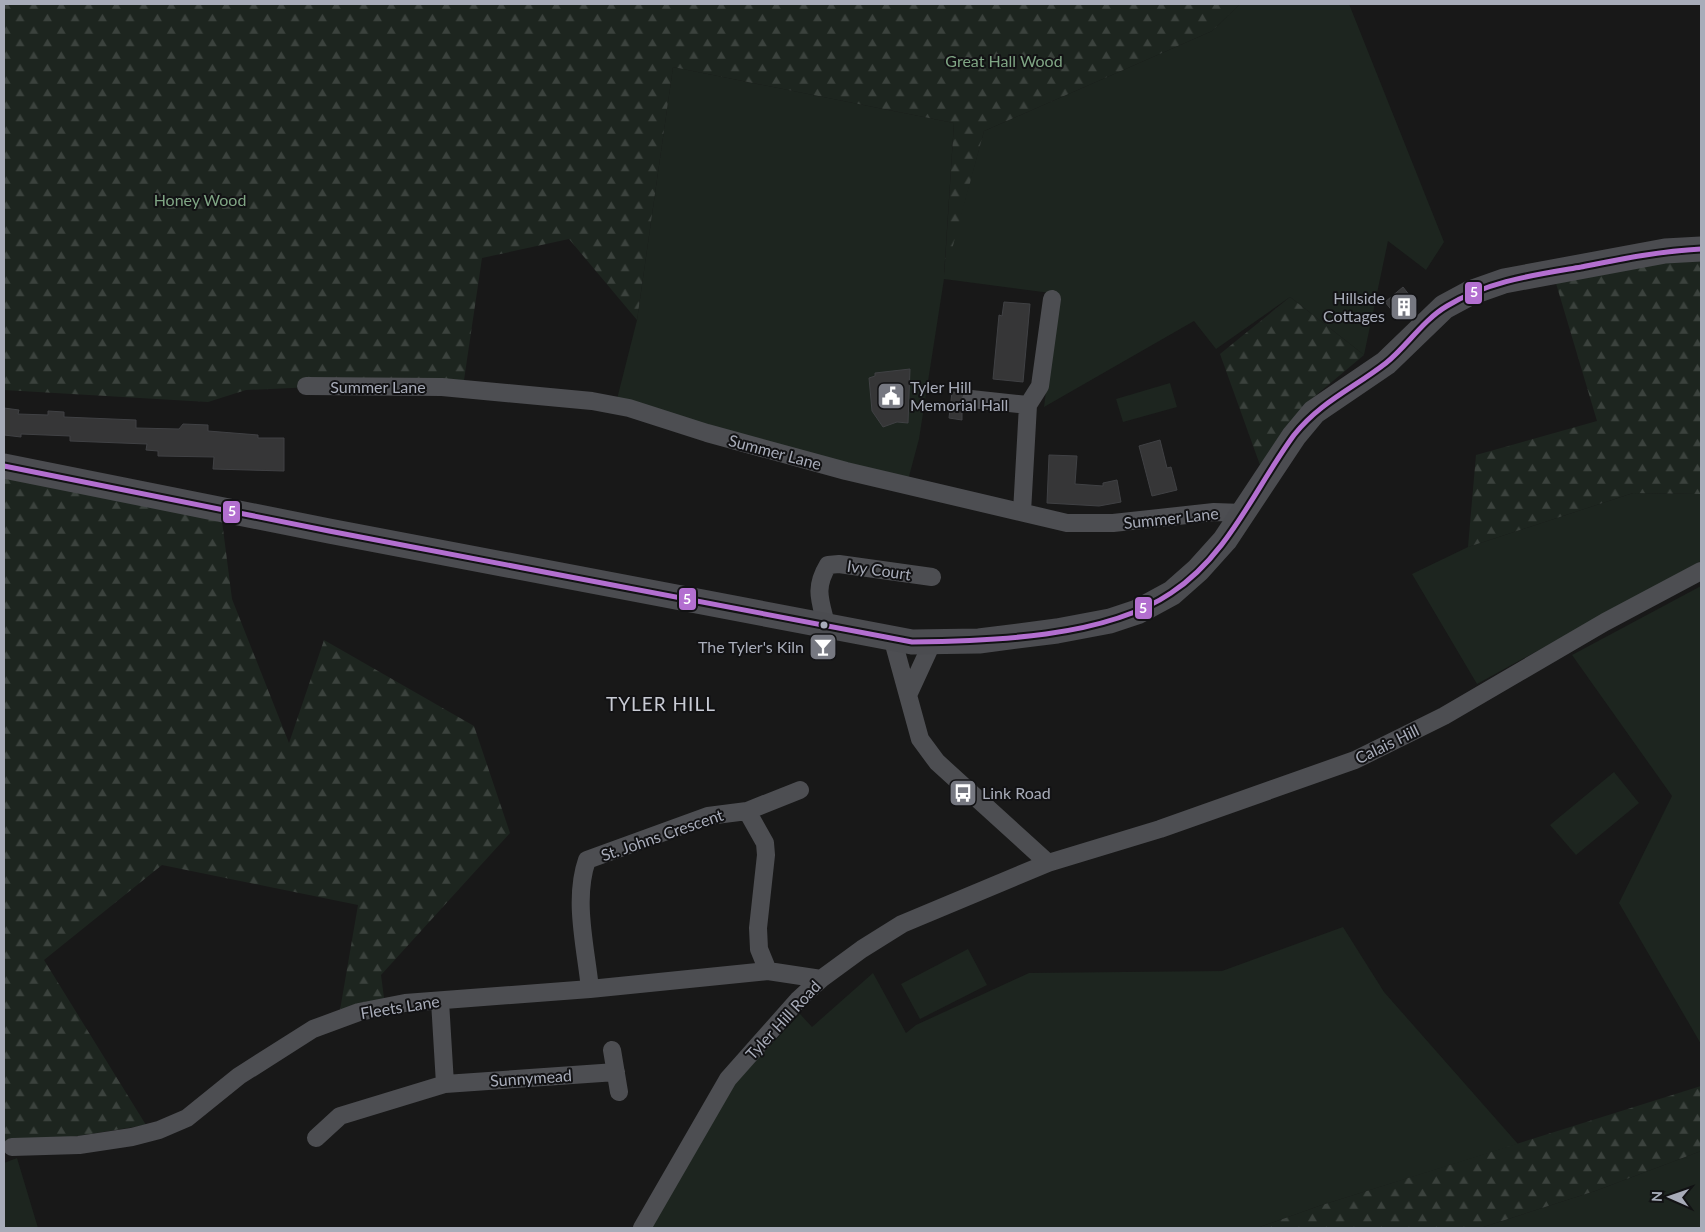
<svg xmlns="http://www.w3.org/2000/svg" width="1705" height="1232" font-family="Lato,sans-serif">
	<style>
		.green { fill: #1d251f }
		.forest { fill: url(#forest-firs) }
		.building { fill: #363637; stroke: #404144 }
		.lines { fill: none; stroke-linecap: round; stroke-linejoin: round }
		.street { stroke: #4d4e52; stroke-width: 18 }
		.secondary { stroke: #4b4c50; stroke-width: 25 }
		.bus-1-casing { stroke: #121214; stroke-width: 9 }
		.bus-1 { stroke: #b36fd0; stroke-width: 5 }
		.bus-dot { fill: #a8acb9; stroke: #121214; stroke-width: 2 }
		.labels { text-anchor: middle; stroke-width: 4; stroke-linejoin: round; paint-order: stroke }
		.park-label { font-size: 16px; fill: #7fa584; stroke: #121214 }
		.poi-label { font-size: 16px; fill: #a8acb9; stroke: #121214; text-anchor: end }
		.street-label { font-size: 16px; fill: #a8acb9; stroke: #121214 }
		.quarter-label { font-size: 19px; letter-spacing: 1px; fill: #c9ccd5; stroke: #121214 }
		.line-badge { stroke: #121214; stroke-width: 2 }
		.badge-label { font-size: 14px; text-anchor: middle; font-weight: bold; fill: #fff }
	</style>
	<defs>
		<pattern id="forest-firs" width="22" height="20" patternUnits="userSpaceOnUse" patternTransform="scale(1.25)"><rect width="22" height="20" fill="#1d251f"/><path d="M5 1l3.5 6h-7zM16 11l3.5 6h-7z" fill="#3b423d"/></pattern>
	</defs>
	<rect width="100%" height="100%" fill="#181818"/>
	<!-- green -->
	<path class="green" d="M1240,4H1349L1444,242L1426,270L1388,241L1364,355L1290,297L1216,349L1194,321L1044,407L1058,294L944,279L919,439L907,484L617,399L637,320L673,67L954,123L944,275L984,131L1212,31Z
		M1170,383L1177,407L1123,422L1116,399Z
		M1633,493L1701,494V561L1477,684L1412,574L1468,547Z
		M1701,586V1044L1619,903L1672,796L1572,655Z
		M1614,772L1639,803L1576,855L1550,825Z
		M1343,927L1384,992L1518,1144L1322,1205L1257,1228H649L731,1087L800,1014L812,1027L873,973L906,1033L916,1025L1029,973L1222,971Z
		M968,949L987,985L920,1019L901,984Z
		M1701,1151V1228H1480L1595,1191Z
		M17,1158L38,1228H4V1163Z"/>
	<!-- forest -->
	<path class="forest" d="M4,4H1240L1212,31L984,131L944,279L954,123L673,67L637,320L569,239L482,258L464,380L246,390L208,402L4,390Z
		M1701,261V494L1633,493L1468,547L1476,455L1597,421L1555,280L1667,262Z
		M1290,297L1364,355L1315,396L1260,465L1220,354Z
		M4,478L222,521L232,599L289,743L324,640L474,726L510,833L381,975L384,998L340,1010L358,905L162,865L44,960L146,1125L4,1148Z
		M1701,1086V1151L1595,1191L1480,1228H1257L1322,1205Z"/>
	<!-- building -->
	<path class="building" d="M1403,287L1417,305L1399,319L1385,302Z
		M1004,302L1030,304L1023,382L993,379L999,315L1002,316Z
		M910,369L908,423L897,422L883,427L872,411L869,378L875,376V373Z
		M952,392L962,393V420L949,418Z
		M4,408L19,410L18,414L48,415V411L64,412V417L136,420V428L179,429L183,424L208,425V431L258,435V438H284V471L213,469L214,457L158,456V451L146,450L147,444L70,441V436L21,434V437L4,435Z
		M1160,440L1167,468L1171,467L1177,490L1152,496L1139,446Z
		M1049,455L1077,456L1075,484L1103,486V483L1117,480L1121,502L1099,506L1047,503Z"/>
	<g class="lines">
		<!-- street -->
		<path class="street" d="M306,386L442,387L592,401L629,408L707,433L846,471L1067,523H1113L1214,512L1243,513
			M971,399L1028,405
			M1022,512L1028,405L1040,386L1052,299
			M826,624C820,600 814,588 828,565L839,564L932,577
			M894,638L895,648L920,739L937,762L1048,863
			M909,693L932,643
			M747,811L800,790
			M590,989C586,948 573,900 587,860L708,816L747,811L765,843L766,855L758,928L759,949L768,971
			M440,1001L445,1084
			M612,1050L619,1092
			M316,1138L340,1116L445,1084L616,1072
			M12,1147L79,1145L132,1137L159,1130L187,1118L239,1076L313,1029L359,1012L405,1003L590,989L768,971L821,979
			M642,1228L728,1079L798,1000L821,979L862,949L902,924L1048,863L1160,829L1355,760L1444,716L1605,622L1701,571"/>
		<!-- secondary -->
		<path class="secondary" d="M4,466L329,531L912,642L979,641L1057,631L1110,621L1137,612L1172,593L1198,570L1225,540L1294,436L1314,412L1386,363L1444,307L1470,293L1504,281L1665,251L1701,249"/>
		<defs>
			<path id="bus-1" d="M4,466L329,531L912,642C990,641 1105,638 1171,593C1228,556 1255,488 1294,435C1320,402 1354,388 1386,363C1407,346 1423,320 1447,306C1488,281 1534,275 1581,267C1621,259 1660,251 1701,249"/>
		</defs>
		<!-- bus-1 casing -->
		<use href="#bus-1" class="bus-1-casing"/>
		<!-- bus-1 -->
		<use href="#bus-1" class="bus-1"/>
	</g>
	<!-- icons -->
	<defs>
		<symbol id="building-square" viewBox="-11 -11 22 22"><rect x="-9" y="-9" width="18" height="18" rx="4" fill="#767881" stroke="#121214"/><path d="M-4-6H4V6H1V3H-1V6H-4ZM-2.5-4.3h1.7v1.8h-1.7ZM.8-4.3h1.7v1.8H.8ZM-2.5-1h1.7V.8h-1.7ZM.8-1h1.7V.8H.8Z" fill="#fff"/></symbol>
		<symbol id="civic-square" viewBox="-11 -11 22 22"><rect x="-9" y="-9" width="18" height="18" rx="4" fill="#767881" stroke="#121214"/><path d="M-.6-6.5H3V-4.5H.6V-3L4-1V1h2V6H-6V1h2V-1L-.6-3ZM-1.2 2.5V6h2.4V2.5Z" fill="#fff"/></symbol>
		<symbol id="bar-square" viewBox="-11 -11 22 22"><rect x="-9" y="-9" width="18" height="18" rx="4" fill="#767881" stroke="#121214"/><path d="M-6-5H6L.8 .8V4.5H3.5V6h-7V4.5H-.8V.8Z" fill="#fff"/></symbol>
		<symbol id="bus-square" viewBox="-11 -11 22 22"><rect x="-9" y="-9" width="18" height="18" rx="4" fill="#767881" stroke="#121214"/><path d="M-5-6H5V4H4V6H2V4H-2V6H-4V4H-5ZM-3.5-4V0h7V-4ZM-3.5 1.2v1.5H-2V1.2ZM2 1.2v1.5H3.5V1.2Z" fill="#fff"/></symbol>
	</defs>
	<g fill-rule="evenodd">
		<use href="#building-square" x="1388" y="291" width="32" height="32"/>
		<use href="#civic-square" x="875" y="380" width="32" height="32"/>
		<use href="#bar-square" x="807" y="631" width="32" height="32"/>
		<use href="#bus-square" x="947" y="777" width="32" height="32"/>
	</g>
	<!-- markers -->
	<circle class="bus-dot" cx="824" cy="625" r="4.5"/>
	<g class="labels">
		<!-- park labels -->
		<g class="park-label">
			<text x="1004" y="67">Great Hall Wood</text>
			<text x="200" y="206">Honey Wood</text>
		</g>
		<!-- poi labels -->
		<g class="poi-label">
			<text x="1385" y="304">Hillside<tspan x="1385" dy="18">Cottages</tspan></text>
			<text x="910" y="393" text-anchor="start">Tyler Hill<tspan x="910" dy="18">Memorial Hall</tspan></text>
			<text x="804" y="653">The Tyler's Kiln</text>
			<text x="982" y="799" text-anchor="start">Link Road</text>
		</g>
		<!-- street labels -->
		<g class="street-label">
			<text x="378" y="393">Summer Lane</text>
			<text transform="translate(775 452) rotate(15)" y="6">Summer Lane</text>
			<text transform="translate(1171 518) rotate(-6)" y="6">Summer Lane</text>
			<text transform="translate(879 570) rotate(8)" y="6">Ivy Court</text>
			<text transform="translate(1387 744) rotate(-26)" y="6">Calais Hill</text>
			<text transform="translate(662 835) rotate(-19)" y="6">St. Johns Crescent</text>
			<text transform="translate(400 1007) rotate(-9)" y="6">Fleets Lane</text>
			<text transform="translate(783 1020) rotate(-47)" y="6">Tyler Hill Road</text>
			<text transform="translate(531 1078) rotate(-4)" y="6">Sunnymead</text>
		</g>
		<!-- quarter labels -->
		<g class="quarter-label">
			<text x="661" y="711">TYLER HILL</text>
		</g>
	</g>
	<g class="line-badge">
		<rect x="1464" y="281" width="19" height="24" rx="5" fill="#b36fd0"/>
		<rect x="222" y="500" width="19" height="24" rx="5" fill="#b36fd0"/>
		<rect x="678" y="587" width="19" height="24" rx="5" fill="#b36fd0"/>
		<rect x="1134" y="596" width="19" height="24" rx="5" fill="#b36fd0"/>
	</g>
	<g class="badge-label">
		<text x="1474" y="297">5</text>
		<text x="232" y="516">5</text>
		<text x="687" y="604">5</text>
		<text x="1143" y="613">5</text>
	</g>
	<!-- border -->
	<rect width="1705" height="1232" fill="none" stroke="#a8acb9" stroke-width="10"/>
	<!-- north arrow -->
	<g transform="translate(1670 1197) rotate(272)" stroke="#121214" stroke-width="4" paint-order="stroke">
	<path d="M0-4L9 19L0 12L-9 19Z" fill="#a8acb9"/>
	<text y="-8" font-size="14" font-weight="bold" text-anchor="middle" fill="#a8acb9">N</text>
	</g>
</svg>
